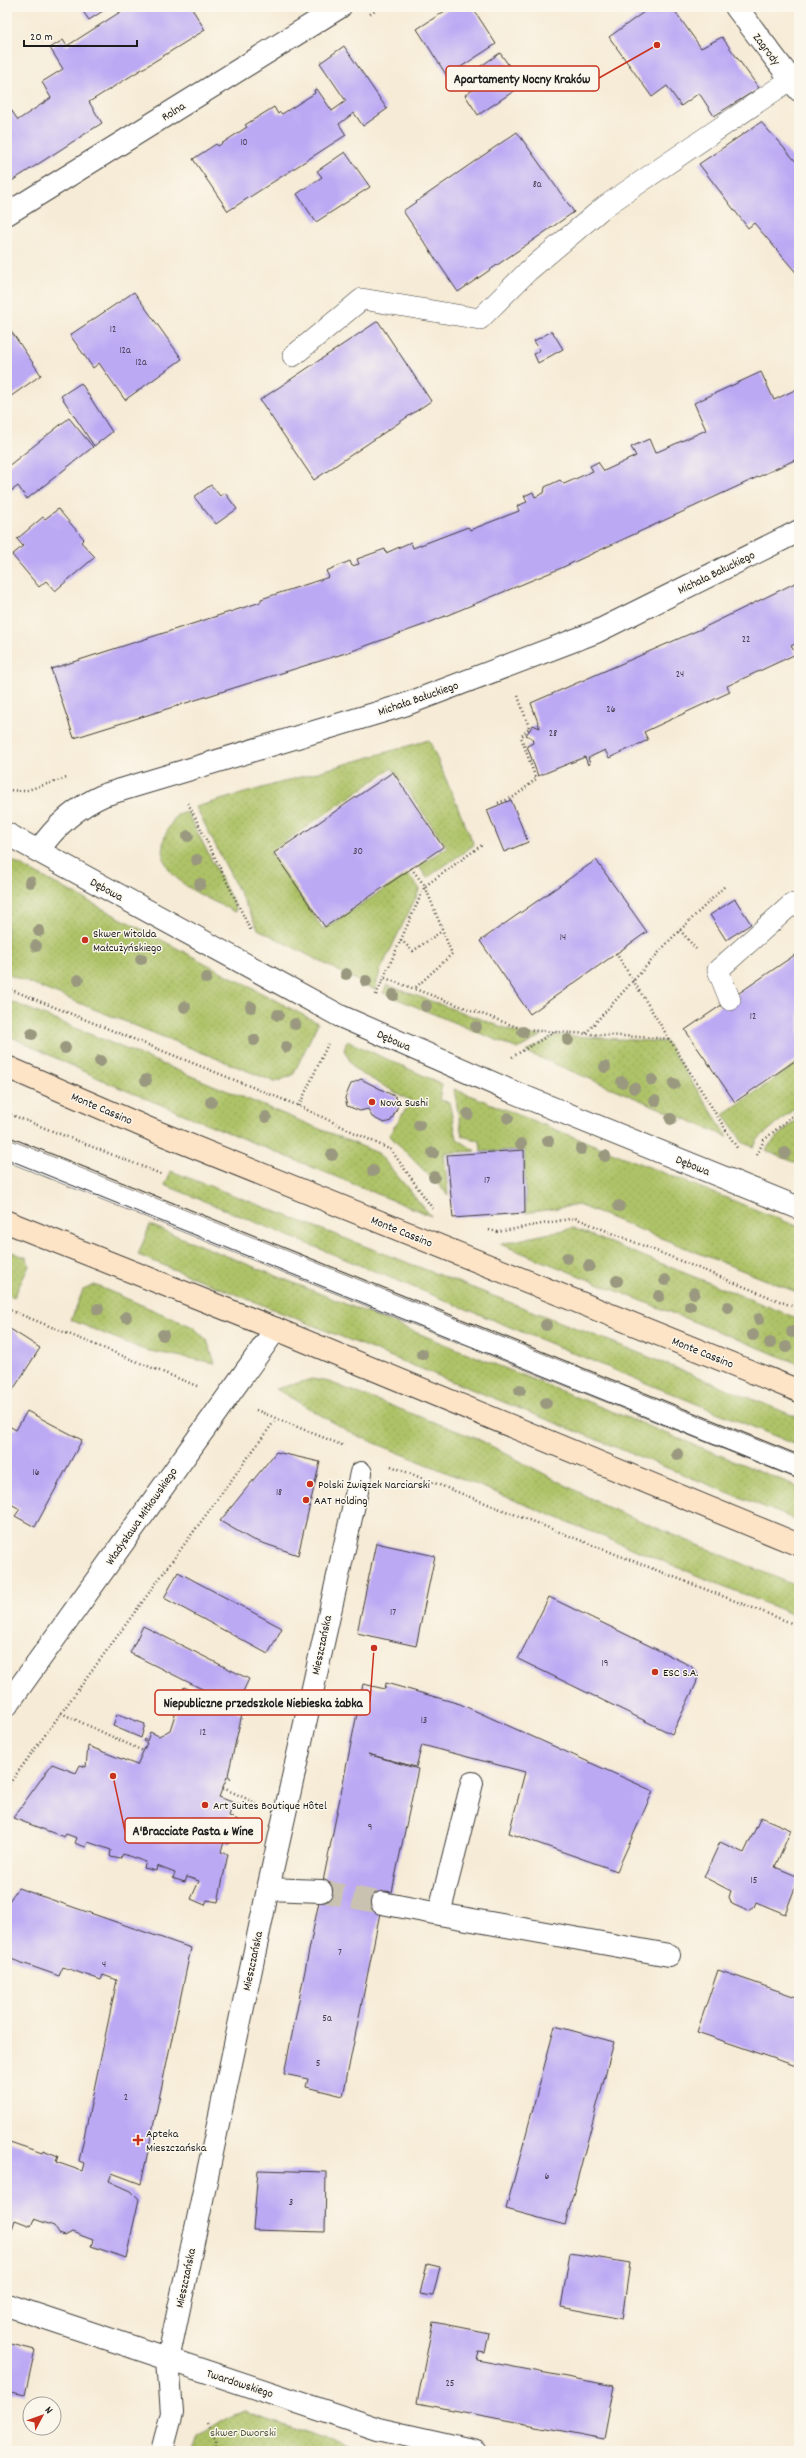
<svg xmlns="http://www.w3.org/2000/svg" width="806" height="2458" font-family="Dekko,sans-serif">
	<style>
		.green { fill: url(#green-dots); stroke: #657042 }
		.building { fill: #bca9f4 }
		.lines { fill: none; stroke-linecap: round; stroke-linejoin: round }
		.street-tunnel { stroke: #cac2b1; stroke-width: 22; stroke-dasharray: 22 11; stroke-linecap: butt }
		.lane-casing { stroke: #3d3b38; stroke-width: 22 }
		.street-casing { stroke: #3d3b38; stroke-width: 24 }
		.secondary-casing { stroke: #3d3b38; stroke-width: 24 }
		.path { stroke: #3d3b38; stroke-width: 2.5; stroke-dasharray: 1 3; stroke-linecap: butt }
		.lane { stroke: #fff; stroke-width: 21 }
		.street { stroke: #fff; stroke-width: 22 }
		.secondary { stroke: #fee4c6; stroke-width: 22 }
		.tram { stroke: #1c1c1c; stroke-width: 1 }
		.tree { fill: #9a997f }
		.poi-dot { fill: #c8321e; stroke: #fbf7ec; stroke-width: 1.5 }
		.labels { text-anchor: middle; stroke-width: 3; stroke-linejoin: round; paint-order: stroke }
		.number-label { font-size: 10px; fill: #443f52 }
		.street-label { font-size: 12px; fill: #1c1c1c; stroke: #fbf7ec }
		.poi-label { font-size: 12px; fill: #1c1c1c; stroke: #fbf7ec; text-anchor: start }
		.park-label { font-size: 12px; fill: #4f5637; stroke: #fbf7ec }
		.leader { fill: none; stroke: #c8321e; stroke-width: 1.5 }
		.callout-dot { fill: #c8321e; stroke: #fbf7ec; stroke-width: 1.5 }
		.callout { fill: #fbf7ec; stroke: #c8321e; stroke-width: 1.5 }
		.callout-label { font-size: 13px; text-anchor: middle; font-weight: bold; fill: #1c1c1c }
	</style>
	<defs>
		<pattern id="green-dots" width="8" height="8" patternUnits="userSpaceOnUse"><rect width="8" height="8" fill="#aec368"/><path d="M2 2h.1M6 6h.1" fill="none" stroke="#95a75a" stroke-width="1.8" stroke-linecap="round"/></pattern>
	</defs>
	<rect width="100%" height="100%" fill="#fbf7ec"/>
	<filter id="ink" filterUnits="userSpaceOnUse"><feTurbulence type="fractalNoise" baseFrequency=".025" numOctaves="2"/><feDisplacementMap in="SourceGraphic" scale="8" xChannelSelector="R" yChannelSelector="G"/><feConvolveMatrix kernelMatrix="1 2 1 2 8 2 1 2 1" color-interpolation-filters="sRGB"/></filter>
	<filter id="wash" filterUnits="userSpaceOnUse"><feTurbulence type="fractalNoise" baseFrequency=".012" numOctaves="4" result="noise"/><feDisplacementMap in="SourceGraphic" scale="16" xChannelSelector="R" yChannelSelector="G"/><feGaussianBlur stdDeviation="0.9" result="paint"/><feColorMatrix in="noise" values="0 0 0 0 0 0 0 0 0 0 0 0 0 0 0 0 0 1.4 0 .05"/><feComposite in="paint" operator="in"/></filter>
	<g filter="url(#wash)">
		<rect width="100%" height="100%" fill="#f6ebd6"/>
		<!-- green -->
		<path class="green" d="M429,740L474,845L427,878L419,866L447,847L392,768L270,852L323,929L408,874L420,889L380,971L375,990L258,929L196,807Z
			M187,812L236,908L235,912C195,892 135,870 177,815Z
			M7,858L318,1023L293,1075L275,1082L7,974Z
			M387,985L524,1035H543L518,1049L383,993Z
			M7,1000L378,1153L431,1216L113,1085L7,1035Z
			M556,1035L666,1042L728,1137L526,1052Z
			M347,1041L442,1084L439,1100L449,1102L457,1139L476,1151L444,1153L448,1195L389,1135L411,1101L355,1070L344,1050Z
			M799,1062V1105L758,1139L754,1147L743,1143L724,1114Z
			M454,1089L799,1227V1293L578,1205L526,1213L524,1150L481,1152L480,1141L462,1136Z
			M799,1117V1164L766,1151L770,1144Z
			M171,1171L612,1342L799,1418V1446L165,1185Z
			M150,1225L799,1487V1521L138,1255Z
			M573,1228L799,1319V1364L500,1244Z
			M7,1250L27,1258L29,1266L14,1297L7,1294Z
			M95,1285L193,1327L207,1340L215,1363L144,1350L71,1320L83,1290Z
			M312,1379L329,1382L478,1439L607,1507L799,1587V1617L353,1434L276,1389Z
			M245,2412L358,2451H193L198,2436C212,2428 231,2413 245,2412Z"/>
		<g id="blocks">
			<!-- building -->
			<path class="building" d="M80,7H109L89,20Z
				M128,7H191L205,30L89,102L102,123L7,184V104L18,120L51,98L42,82L63,69L50,48L63,40L67,46Z
				M451,7H472L496,44L447,76L417,29Z
				M651,7H672L701,48L722,37L759,88L714,116L699,93L681,106L667,86L652,97L609,37Z
				M344,46L387,109L363,126L354,113L339,124L346,135L228,211L193,159L216,144L218,146L247,127L245,125L274,107L278,114L280,112L282,114L315,93L314,90L317,89L332,111L346,101L320,63Z
				M500,53L523,85L478,115L465,95L486,81L478,68Z
				M761,122L799,165V276L754,223L748,228L699,164Z
				M517,132L574,212L458,292L403,211Z
				M345,152L370,187L316,222L297,194L322,177L317,171Z
				M134,292L182,359L125,400L99,363L93,368L70,335Z
				M378,321L431,401L314,480L260,400Z
				M7,325L41,375L7,399Z
				M552,331L563,349L538,363L534,354L540,350L534,341Z
				M761,372L774,400L799,388V458L559,569L426,624L352,651L74,738L51,669L261,602V599L329,577L326,571L350,561L352,566L359,564L357,559L385,549L386,553L411,542L413,548L468,527L470,530L519,511L517,506L527,502L524,496L533,492L535,497L544,493L545,487L560,480L564,484L593,471L590,466L598,462L604,471L636,456L631,447L649,439L655,453L706,430L694,403Z
				M81,383L112,432L94,446L61,396Z
				M69,418L93,447L27,499L18,486L7,494V467Z
				M211,485L220,496L225,493L237,509L216,524L194,497Z
				M58,509L84,539L81,542L95,557L55,591L46,581L39,587L12,555L23,546L17,539L43,517L45,519Z
				M799,581V642L791,646L796,654L727,686L730,692L644,732L648,740L609,758L605,750L588,758L590,764L588,765L585,757L538,776L527,746L533,743L532,738L526,735L533,725L540,728L531,703L701,629Z
				M393,772L443,847L325,927L274,853Z
				M511,800L528,842L504,852L487,810Z
				M596,860L647,932L530,1014L480,941Z
				M735,899L751,924L726,940L710,915Z
				M799,952V1058L735,1102L685,1030Z
				M361,1079L396,1097L398,1106L391,1121L384,1123L372,1117L368,1109L360,1111L347,1106L345,1098L351,1084Z
				M524,1150L525,1213L453,1218L447,1155Z
				M7,1327L40,1348L7,1399Z
				M27,1411L82,1440L35,1527L15,1516L20,1509L7,1502V1429L9,1426L16,1430Z
				M276,1452L320,1462L298,1555L251,1539L220,1521Z
				M376,1543L435,1556L416,1646L357,1633Z
				M178,1572L282,1628L268,1654L164,1598Z
				M549,1597L691,1666L698,1675L696,1684L672,1734L518,1659Z
				M143,1626L249,1679L236,1706L130,1653Z
				M386,1683L460,1704L653,1791L617,1871L509,1833L525,1772L422,1745L416,1767L368,1754L418,1769L392,1892L385,1891L382,1903L343,2096L306,2087L308,2079L284,2074L363,1684L385,1689Z
				M184,1687L242,1714L228,1775L231,1779L227,1777L219,1797L240,1805L238,1807L233,1805L229,1816L238,1820L229,1844L224,1842L221,1852L228,1854L218,1902L207,1900L205,1905L191,1899L199,1881L187,1877L185,1882L175,1879L173,1878L175,1873L157,1866L156,1871L144,1868L146,1862L123,1854L120,1859L111,1857L110,1856L111,1850L88,1842L86,1847L77,1844L75,1843L77,1838L66,1834L64,1837L13,1818L52,1764L76,1773L80,1765L86,1767L88,1746L137,1765L147,1743L143,1741L144,1739L147,1741L150,1732L159,1736L170,1730Z
				M117,1714L145,1724L141,1738L113,1726Z
				M761,1817L791,1830L775,1867L799,1877L785,1914L756,1902L754,1907L748,1911L732,1904L729,1897L731,1891L704,1877L720,1842L744,1853Z
				M18,1888L191,1948L141,2184L112,2173L109,2181L131,2191L139,2199L126,2258L91,2246L93,2240L72,2232L65,2236L59,2234L54,2226L34,2219L31,2226L15,2220L9,2239H7V2141L42,2153L43,2150L58,2156L56,2162L82,2171L84,2163L79,2161L117,1980L103,1975L101,1980L63,1967L59,1976L8,1958L10,1949L7,1948V1904Z
				M718,1970L799,1998V2067L697,2032Z
				M555,2026L614,2042L565,2225L506,2209Z
				M258,2170L326,2172L325,2232L253,2230Z
				M570,2253L630,2263L622,2319L561,2307Z
				M427,2264L440,2267L433,2296L420,2294Z
				M433,2322L489,2333L485,2353L479,2352L477,2360L614,2386L604,2439L417,2403Z
				M7,2343L35,2350L25,2395L7,2391Z"/>
		</g>
	</g>
	<g filter="url(#ink)">
		<use href="#blocks" fill-opacity="0" stroke="#3d3b38" stroke-width="1"/>
		<g class="lines">
			<!-- street-tunnel -->
			<path class="street-tunnel" d="M321,1891L382,1903"/>
			<defs>
				<path id="lane" d="M293,356L362,299L480,319L528,271L604,207L790,80
					M730,1000L718,970L792,904L799,906
					M7,1150L799,1468"/>
				<path id="street" d="M736,7L799,90
					M7,214L340,7
					M7,834L340,1016L513,1092L799,1208
					M39,850C56,825 77,807 104,795L404,705L596,632L799,531
					M7,1705L276,1329
					M472,1783L439,1914L669,1955
					M268,1889L321,1891
					M382,1903L439,1914
					M7,2305L378,2429L476,2451
					M162,2451L172,2413L168,2360L268,1889L361,1473"/>
				<path id="secondary" d="M7,1067L152,1130L799,1391
					M7,1222L276,1329L799,1545"/>
			</defs>
			<!-- lane casing -->
			<use href="#lane" class="lane-casing"/>
			<!-- street casing -->
			<use href="#street" class="street-casing"/>
			<!-- secondary casing -->
			<use href="#secondary" class="secondary-casing"/>
			<!-- path -->
			<path class="path" d="M370,14L382,7
				M518,696L530,730
				M7,790L24,791L67,778
				M188,803L251,931
				M498,803L514,797L536,779L521,737L529,728
				M411,868L425,886L452,954L414,989
				M680,930L696,949
				M401,940L413,951L442,931
				M616,953L737,1148
				M385,978L525,1030L671,1039
				M7,988L299,1106L391,1150L433,1209
				M376,995L425,886L482,845
				M586,1033L670,940L726,885
				M512,1057L554,1032
				M299,1106L328,1044
				M7,1113L161,1174
				M757,1155L764,1140L799,1110
				M489,1230L498,1232L575,1218L799,1309
				M7,1309L197,1386
				M256,1410L344,1446
				M391,1466L799,1626
				M61,1713L143,1751
				M7,1787L276,1419
				M223,1788L256,1803
				M207,2423L216,2440L217,2451"/>
			<!-- lane -->
			<use href="#lane" class="lane"/>
			<!-- street -->
			<use href="#street" class="street"/>
			<!-- secondary -->
			<use href="#secondary" class="secondary"/>
			<!-- tram -->
			<path class="tram" d="M7,1136L799,1455
				M7,1159L799,1479"/>
		</g>
		<!-- trees -->
		<g class="tree">
			<circle cx="188" cy="836" r="6"/>
			<circle cx="197" cy="860" r="6"/>
			<circle cx="30" cy="882" r="6"/>
			<circle cx="200" cy="884" r="6"/>
			<circle cx="39" cy="931" r="6"/>
			<circle cx="36" cy="946" r="6"/>
			<circle cx="141" cy="959" r="6"/>
			<circle cx="346" cy="974" r="6"/>
			<circle cx="206" cy="978" r="6"/>
			<circle cx="78" cy="980" r="6"/>
			<circle cx="366" cy="981" r="6"/>
			<circle cx="393" cy="995" r="6"/>
			<circle cx="426" cy="1006" r="6"/>
			<circle cx="185" cy="1007" r="6"/>
			<circle cx="251" cy="1007" r="6"/>
			<circle cx="278" cy="1015" r="6"/>
			<circle cx="295" cy="1024" r="6"/>
			<circle cx="476" cy="1027" r="6"/>
			<circle cx="523" cy="1032" r="6"/>
			<circle cx="32" cy="1034" r="6"/>
			<circle cx="254" cy="1040" r="6"/>
			<circle cx="568" cy="1040" r="6"/>
			<circle cx="286" cy="1047" r="6"/>
			<circle cx="65" cy="1048" r="6"/>
			<circle cx="100" cy="1061" r="6"/>
			<circle cx="605" cy="1067" r="6"/>
			<circle cx="146" cy="1080" r="6"/>
			<circle cx="652" cy="1080" r="6"/>
			<circle cx="622" cy="1082" r="6"/>
			<circle cx="674" cy="1084" r="6"/>
			<circle cx="634" cy="1088" r="6"/>
			<circle cx="655" cy="1101" r="6"/>
			<circle cx="211" cy="1102" r="6"/>
			<circle cx="468" cy="1114" r="6"/>
			<circle cx="266" cy="1117" r="6"/>
			<circle cx="508" cy="1118" r="6"/>
			<circle cx="671" cy="1119" r="6"/>
			<circle cx="419" cy="1125" r="6"/>
			<circle cx="548" cy="1141" r="6"/>
			<circle cx="521" cy="1144" r="6"/>
			<circle cx="581" cy="1149" r="6"/>
			<circle cx="433" cy="1153" r="6"/>
			<circle cx="785" cy="1153" r="6"/>
			<circle cx="332" cy="1155" r="6"/>
			<circle cx="605" cy="1156" r="6"/>
			<circle cx="373" cy="1171" r="6"/>
			<circle cx="434" cy="1177" r="6"/>
			<circle cx="619" cy="1206" r="6"/>
			<circle cx="567" cy="1258" r="6"/>
			<circle cx="589" cy="1266" r="6"/>
			<circle cx="665" cy="1280" r="6"/>
			<circle cx="617" cy="1281" r="6"/>
			<circle cx="694" cy="1293" r="6"/>
			<circle cx="659" cy="1296" r="6"/>
			<circle cx="690" cy="1306" r="6"/>
			<circle cx="728" cy="1307" r="6"/>
			<circle cx="98" cy="1309" r="6"/>
			<circle cx="126" cy="1317" r="6"/>
			<circle cx="759" cy="1319" r="6"/>
			<circle cx="546" cy="1325" r="6"/>
			<circle cx="792" cy="1332" r="6"/>
			<circle cx="163" cy="1335" r="6"/>
			<circle cx="753" cy="1335" r="6"/>
			<circle cx="770" cy="1343" r="6"/>
			<circle cx="786" cy="1347" r="6"/>
			<circle cx="422" cy="1354" r="6"/>
			<circle cx="520" cy="1390" r="6"/>
			<circle cx="546" cy="1403" r="6"/>
			<circle cx="677" cy="1454" r="6"/>
		</g>
	</g>
	<!-- markers -->
	<g class="poi-dot">
		<circle cx="85" cy="940" r="4"/>
		<circle cx="372" cy="1102" r="4"/>
		<circle cx="310" cy="1484" r="4"/>
		<circle cx="306" cy="1500" r="4"/>
		<circle cx="655" cy="1672" r="4"/>
		<circle cx="205" cy="1805" r="4"/>
		<path d="M136 2134h4v4h4v4h-4v4h-4v-4h-4v-4h4z"/>
	</g>
	<g class="labels">
		<!-- number labels -->
		<g class="number-label">
			<text x="244" y="145">10</text>
			<text x="537" y="187">8a</text>
			<text x="113" y="332">12</text>
			<text x="125" y="353">12a</text>
			<text x="141" y="365">12a</text>
			<text x="746" y="642">22</text>
			<text x="680" y="677">24</text>
			<text x="611" y="712">26</text>
			<text x="553" y="736">28</text>
			<text x="358" y="854">30</text>
			<text x="563" y="940">14</text>
			<text x="753" y="1019">12</text>
			<text x="487" y="1183">17</text>
			<text x="36" y="1475">16</text>
			<text x="279" y="1495">18</text>
			<text x="393" y="1615">17</text>
			<text x="605" y="1666">19</text>
			<text x="424" y="1723">13</text>
			<text x="203" y="1735">12</text>
			<text x="370" y="1830">9</text>
			<text x="754" y="1883">15</text>
			<text x="340" y="1955">7</text>
			<text x="104" y="1967">4</text>
			<text x="327" y="2021">5a</text>
			<text x="318" y="2066">5</text>
			<text x="126" y="2100">2</text>
			<text x="547" y="2179">6</text>
			<text x="291" y="2205">3</text>
			<text x="450" y="2386">25</text>
		</g>
		<!-- street labels -->
		<g class="street-label">
			<text transform="translate(767 49) rotate(53)" y="4">Zagrody</text>
			<text transform="translate(173 111) rotate(-32)" y="4">Rolna</text>
			<text transform="translate(716 572) rotate(-26)" y="4">Michała Bałuckiego</text>
			<text transform="translate(418 698) rotate(-19)" y="4">Michała Bałuckiego</text>
			<text transform="translate(107 889) rotate(29)" y="4">Dębowa</text>
			<text transform="translate(394 1040) rotate(24)" y="4">Dębowa</text>
			<text transform="translate(102 1108) rotate(23)" y="4">Monte Cassino</text>
			<text transform="translate(693 1165) rotate(22)" y="4">Dębowa</text>
			<text transform="translate(402 1231) rotate(22)" y="4">Monte Cassino</text>
			<text transform="translate(703 1352) rotate(22)" y="4">Monte Cassino</text>
			<text transform="translate(141 1516) rotate(-55)" y="4">Władysława Mitkowskiego</text>
			<text transform="translate(321 1645) rotate(-78)" y="4">Mieszczańska</text>
			<text transform="translate(252 1961) rotate(-78)" y="4">Mieszczańska</text>
			<text transform="translate(185 2278) rotate(-78)" y="4">Mieszczańska</text>
			<text transform="translate(240 2383) rotate(18)" y="4">Twardowskiego</text>
		</g>
		<!-- poi labels -->
		<g class="poi-label">
			<text x="93" y="937">Skwer Witolda<tspan x="93" dy="14">Małcużyńskiego</tspan></text>
			<text x="380" y="1106">Nova Sushi</text>
			<text x="318" y="1488">Polski Związek Narciarski</text>
			<text x="314" y="1504">AAT Holding</text>
			<text x="663" y="1676">ESC S.A.</text>
			<text x="213" y="1809">Art Suites Boutique Hôtel</text>
			<text x="146" y="2137">Apteka<tspan x="146" dy="14">Mieszczańska</tspan></text>
		</g>
		<!-- park labels -->
		<g class="park-label">
			<text x="243" y="2436">skwer Dworski</text>
		</g>
	</g>
	<!-- callouts -->
	<path class="leader" d="M657 45L599 78M374 1648L370 1702M113 1776L125 1831"/>
	<g class="callout-dot">
		<circle cx="657" cy="45" r="4"/>
		<circle cx="374" cy="1648" r="4"/>
		<circle cx="113" cy="1776" r="4"/>
	</g>
	<g class="callout">
		<rect x="446" y="66" width="153" height="25" rx="4"/>
		<rect x="155" y="1690" width="215" height="25" rx="4"/>
		<rect x="125" y="1818" width="137" height="25" rx="4"/>
	</g>
	<g class="callout-label">
		<text x="522" y="83">Apartamenty Nocny Kraków</text>
		<text x="263" y="1707">Niepubliczne przedszkole Niebieska żabka</text>
		<text x="193" y="1835">A'Bracciate Pasta &amp; Wine</text>
	</g>
	<!-- margin -->
	<rect width="806" height="2458" fill="none" stroke="#fbf7ec" stroke-width="24"/>
	<!-- north arrow -->
	<g transform="translate(42 2416) rotate(49)"><circle r="19" fill="#fbf7ec" stroke="#a29f99"/>
	<path d="M0-3L7 15L0 10L-7 15Z" fill="#c8321e"/>
	<text y="-6" font-size="11" font-weight="bold" text-anchor="middle" fill="#1c1c1c">N</text>
	</g>
	<!-- scale -->
	<path d="M24 40v6h113v-6" fill="none" stroke="#1c1c1c" stroke-width="2"/>
	<text x="30" y="40" font-size="12" fill="#1c1c1c" stroke="#fbf7ec" stroke-width="3" paint-order="stroke">20 m</text>
</svg>
